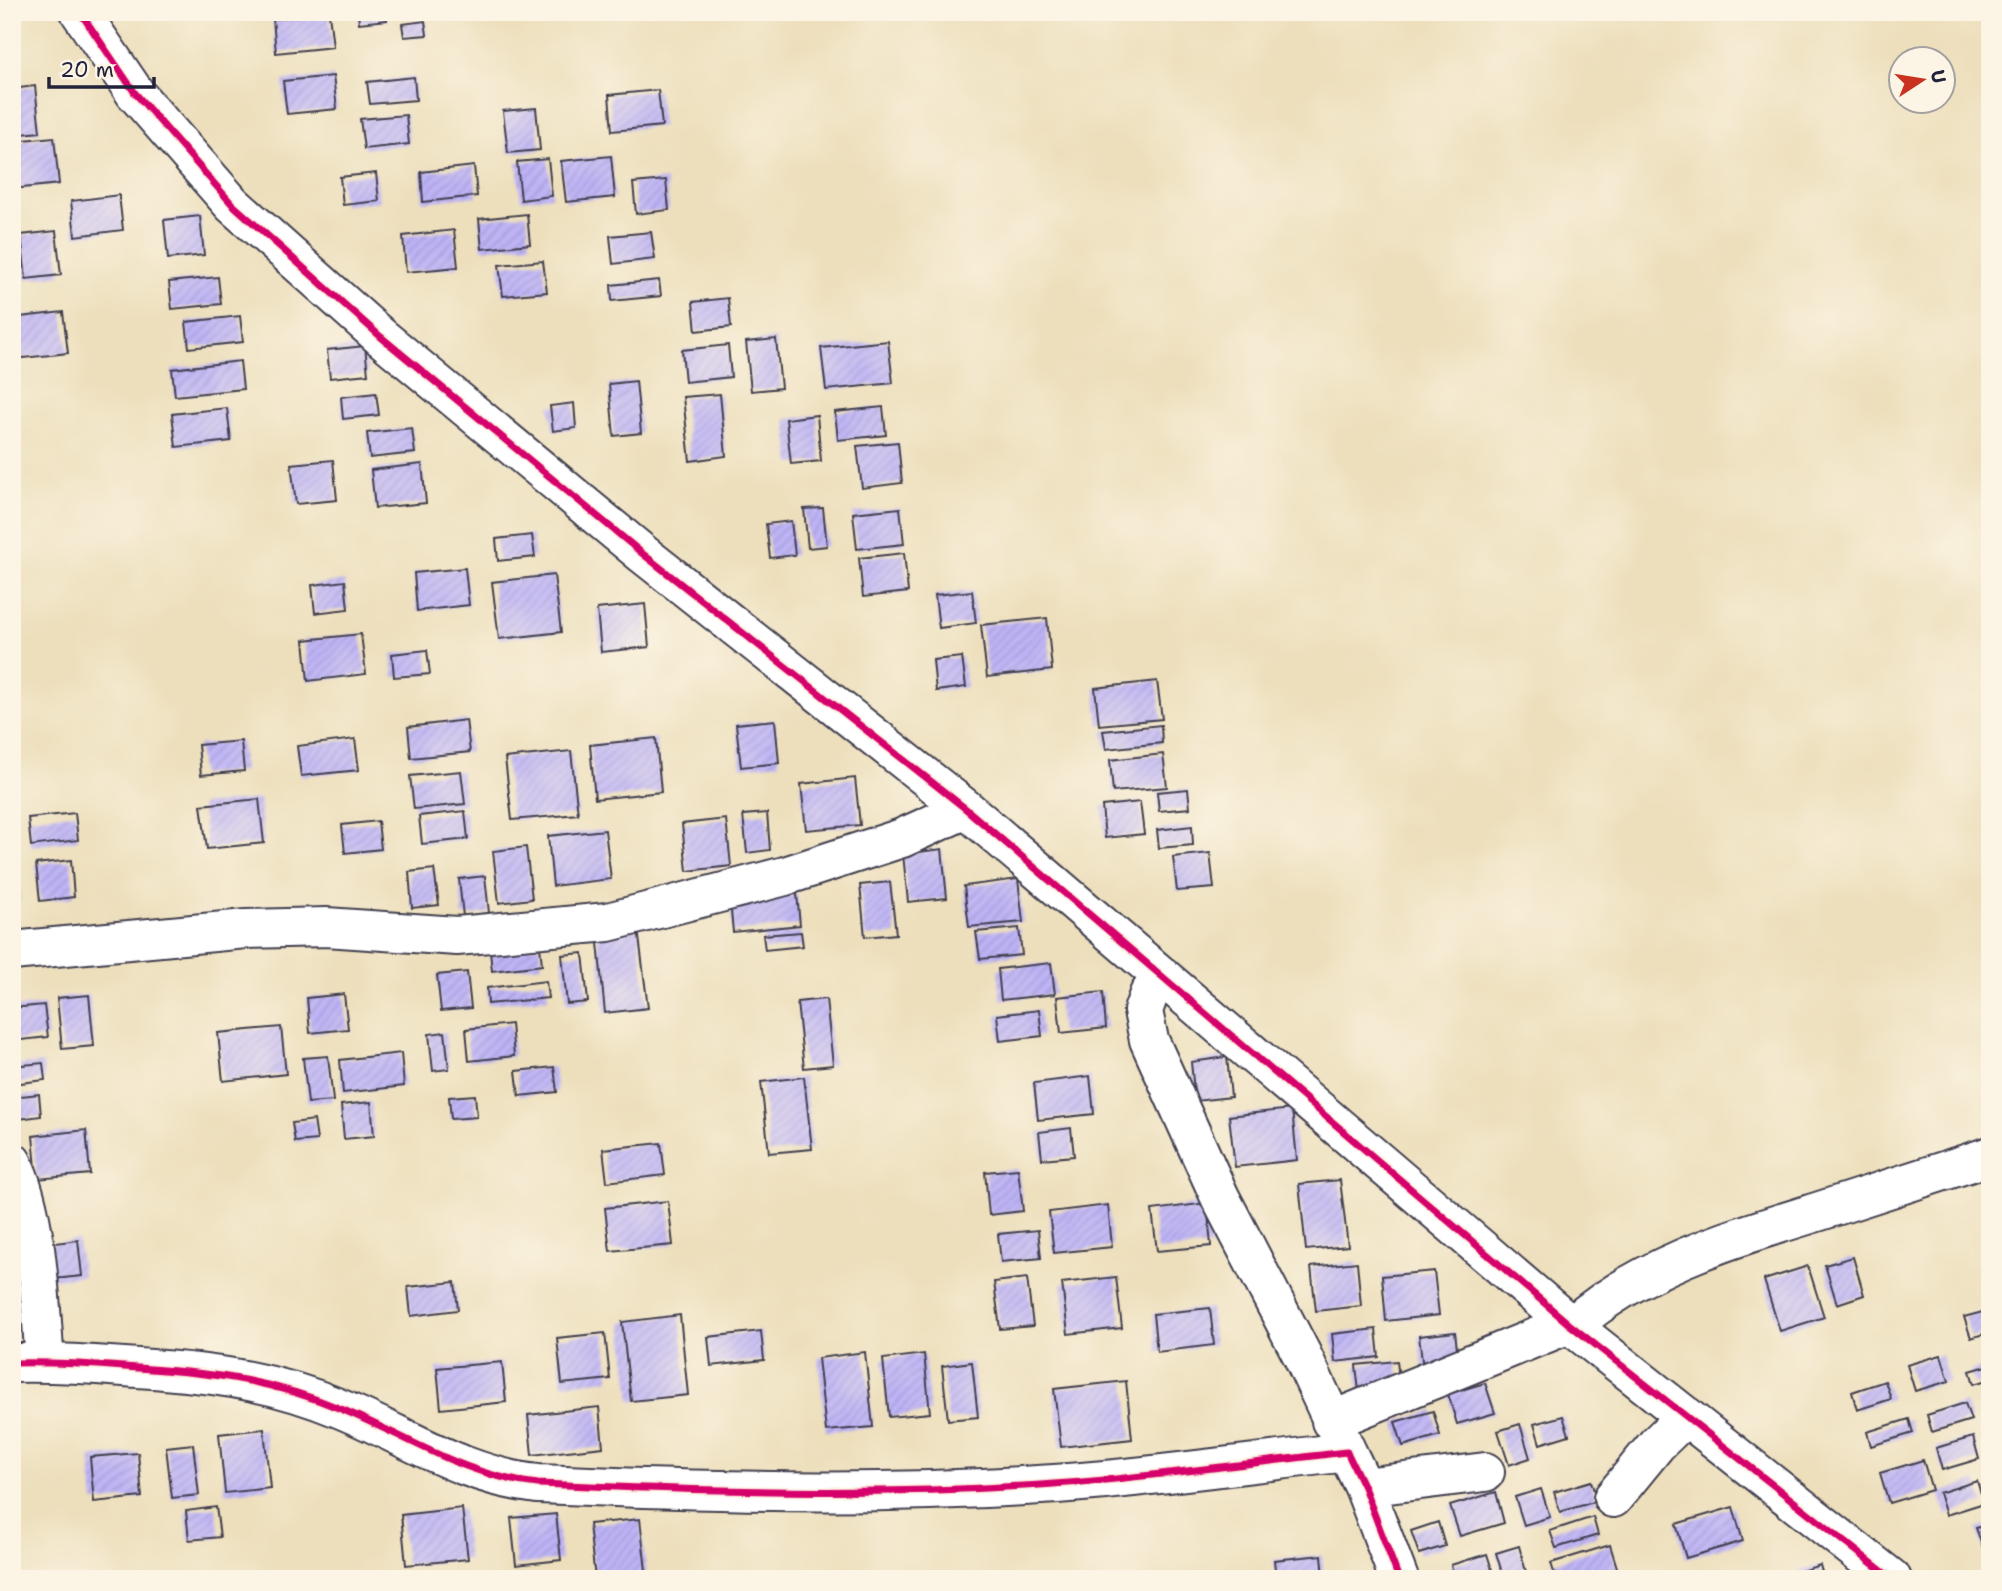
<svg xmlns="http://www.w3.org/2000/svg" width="2002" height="1591" font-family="'Shantell Sans',sans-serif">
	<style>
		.building { fill: url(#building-hatch) }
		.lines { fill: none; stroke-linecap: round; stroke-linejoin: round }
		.minor-casing { stroke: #403e4e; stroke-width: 42 }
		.minor { stroke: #fff; stroke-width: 38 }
		.cycleway-casing { stroke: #fcf5e5; stroke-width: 11 }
		.cycleway { stroke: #d6006c; stroke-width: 7 }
	</style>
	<defs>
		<pattern id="building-hatch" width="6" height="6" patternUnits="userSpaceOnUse" patternTransform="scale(1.75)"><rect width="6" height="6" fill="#beb4f6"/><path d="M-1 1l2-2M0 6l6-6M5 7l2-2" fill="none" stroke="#a39ad4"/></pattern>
	</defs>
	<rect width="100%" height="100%" fill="#fcf5e5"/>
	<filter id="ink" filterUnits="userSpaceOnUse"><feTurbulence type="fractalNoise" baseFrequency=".0143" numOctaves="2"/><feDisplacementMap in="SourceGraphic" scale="14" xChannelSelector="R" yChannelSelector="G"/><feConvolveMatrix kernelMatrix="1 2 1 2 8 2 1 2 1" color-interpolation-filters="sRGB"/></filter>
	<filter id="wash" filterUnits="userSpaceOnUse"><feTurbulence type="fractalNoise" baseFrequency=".00686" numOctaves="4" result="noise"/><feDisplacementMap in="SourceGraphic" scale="28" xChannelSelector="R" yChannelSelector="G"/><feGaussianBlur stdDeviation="1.57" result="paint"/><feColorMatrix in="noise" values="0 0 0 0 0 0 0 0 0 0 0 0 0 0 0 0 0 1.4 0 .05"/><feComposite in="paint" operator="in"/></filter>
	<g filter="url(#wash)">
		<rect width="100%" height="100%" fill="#eddfbc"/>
		<g id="blocks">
			<!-- building -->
			<path class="building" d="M358,12H386L387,20L359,23Z
				M329,13L333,47L276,53L273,19Z
				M425,21L427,35L404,37L402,24Z
				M333,76L337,109L287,114L283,81Z
				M414,77L416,100L370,104L367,82Z
				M35,86L40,132L12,135V89Z
				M658,90L662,126L612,131L609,95Z
				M536,108L540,150L508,153L503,111Z
				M406,115L409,144L364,149L360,119Z
				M54,137L59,184L13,189L12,141Z
				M611,156L615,197L566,202L561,161Z
				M548,159L552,196L521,200L517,162Z
				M474,166L477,196L423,202L421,172Z
				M376,173L379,201L343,205L340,177Z
				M666,180L669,210L636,214L633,183Z
				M119,195L123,230L75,236L71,201Z
				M527,214L530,244L482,249L479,219Z
				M200,216L204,255L168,259L164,220Z
				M454,230L458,267L406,272L403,236Z
				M56,231L61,275L26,279L21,235Z
				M651,232L655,259L613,264L610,236Z
				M543,261L547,292L503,296L499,265Z
				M218,277L221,304L172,309L169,282Z
				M659,280L661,296L612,301L611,285Z
				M728,298L731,327L696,331L693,302Z
				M63,312L68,353L14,359L12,318Z
				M240,316L243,342L189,348L186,322Z
				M776,339L781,388L751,391L746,342Z
				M888,341L893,383L826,390L821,348Z
				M728,345L731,377L685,382L682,350Z
				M365,346L368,374L330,378L327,350Z
				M240,361L243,389L175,396L172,369Z
				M636,381L641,433L614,436L609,384Z
				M376,393L379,415L343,419L341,397Z
				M720,394L726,456L690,461L683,397Z
				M574,403L576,428L553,431L550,406Z
				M883,407L886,435L838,440L835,412Z
				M227,408L231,441L176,447L172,414Z
				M817,415L821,461L791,464L786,419Z
				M412,428L415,453L370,458L367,433Z
				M898,442L902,483L862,488L857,446Z
				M333,460L337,500L296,504L291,464Z
				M422,464L426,503L375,508L371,470Z
				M823,508L827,546L808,548L804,509Z
				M900,508L904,544L857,549L853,513Z
				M791,521L795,555L770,558L766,524Z
				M532,535L535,557L498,561L496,539Z
				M904,553L908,592L863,597L859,558Z
				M465,568L469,605L417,611L414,573Z
				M554,575L561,632L499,639L492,582Z
				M345,581L348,609L315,613L312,585Z
				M972,591L976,623L939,628L935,595Z
				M645,604L649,647L601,652L597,609Z
				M1047,618L1052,670L987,677L981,625Z
				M361,634L366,674L308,681L304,640Z
				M427,650L430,674L394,677L392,654Z
				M962,657L966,687L936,691L933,660Z
				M1157,681L1162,719L1099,725L1095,688Z
				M466,720L470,752L411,758L408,727Z
				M775,720L779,763L741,767L736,724Z
				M1161,725L1162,743L1106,749L1103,731Z
				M656,738L661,792L595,799L590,745Z
				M355,739L359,770L301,776L297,746Z
				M241,741L244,771L201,775L198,745Z
				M571,751L578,814L512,820L505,758Z
				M1163,754L1167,787L1113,792L1110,760Z
				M461,771L465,804L414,809L410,776Z
				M855,778L860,825L806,830L801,784Z
				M1188,789L1190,808L1159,811L1157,792Z
				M259,799L264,843L207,849L201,805Z
				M1140,802L1144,834L1105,838L1102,806Z
				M465,811L468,839L422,844L419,816Z
				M75,813L78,840L31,846L28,818Z
				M767,813L770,850L747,853L743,815Z
				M726,819L731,866L687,871L682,824Z
				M378,821L381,849L345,853L342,825Z
				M1192,826L1193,845L1159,848L1157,830Z
				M605,830L611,879L553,886L548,836Z
				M526,847L532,899L499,903L493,851Z
				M942,849L947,898L908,902L903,854Z
				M1210,853L1214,888L1177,891L1173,857Z
				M15,854L20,901L12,902V855Z
				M71,860L74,897L40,901L36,864Z
				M434,869L439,905L412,908L409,872Z
				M485,876L489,913L463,916L459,879Z
				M1018,879L1023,922L969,927L964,886Z
				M890,882L896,934L865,937L860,885Z
				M797,894L800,925L733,932L730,901Z
				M1019,928L1022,955L980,959L976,932Z
				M638,929L648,1008L605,1013L597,933Z
				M801,932L803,946L765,950L763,935Z
				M540,946L542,965L492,971L490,951Z
				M583,953L588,1002L567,1004L562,955Z
				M1051,963L1055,994L1001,1000L998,969Z
				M467,972L471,1008L441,1011L437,975Z
				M546,981L548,998L488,1004L487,988Z
				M1103,992L1106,1028L1061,1033L1057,997Z
				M344,994L348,1029L310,1033L307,998Z
				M89,995L94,1046L62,1049L57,998Z
				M826,999L833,1065L804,1068L797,1002Z
				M44,1005L48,1037L12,1041V1008Z
				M1039,1010L1042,1036L1000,1041L997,1015Z
				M511,1024L514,1056L469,1061L466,1029Z
				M281,1027L286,1074L223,1081L218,1033Z
				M445,1032L449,1069L433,1071L429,1034Z
				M401,1053L404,1086L343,1093L340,1060Z
				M328,1056L333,1101L308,1103L303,1058Z
				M1227,1057L1231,1097L1195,1101L1191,1062Z
				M43,1063L45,1080L12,1084V1066Z
				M554,1067L557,1092L519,1096L516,1071Z
				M1090,1076L1094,1114L1038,1120L1034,1083Z
				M804,1077L812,1149L769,1153L761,1082Z
				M39,1094L41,1116L12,1120V1097Z
				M475,1095L477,1117L451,1119L449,1097Z
				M371,1102L374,1136L344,1139L341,1105Z
				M1292,1109L1297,1160L1235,1167L1229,1116Z
				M314,1120L317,1140L295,1142L292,1123Z
				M1071,1128L1074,1156L1042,1159L1039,1132Z
				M86,1130L90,1174L37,1179L33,1136Z
				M661,1143L665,1175L607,1182L603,1149Z
				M1018,1169L1023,1211L989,1215L985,1172Z
				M1340,1180L1348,1246L1306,1250L1299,1184Z
				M668,1201L673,1245L610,1251L605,1208Z
				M1207,1203L1211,1246L1157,1251L1152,1210Z
				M1108,1205L1112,1247L1054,1253L1049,1212Z
				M1038,1230L1041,1258L1001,1262L998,1234Z
				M78,1240L82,1276L44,1280L40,1245Z
				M1853,1257L1864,1295L1837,1304L1825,1265Z
				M1357,1262L1361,1306L1316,1311L1311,1267Z
				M1808,1266L1824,1317L1780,1331L1764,1280Z
				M1434,1271L1439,1315L1386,1321L1382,1276Z
				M1116,1277L1122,1328L1068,1334L1062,1283Z
				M1027,1278L1033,1326L1000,1329L994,1282Z
				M455,1282L458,1310L411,1316L408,1287Z
				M1210,1308L1214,1345L1157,1352L1153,1314Z
				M1990,1310V1332L1971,1338L1964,1317Z
				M680,1315L688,1395L631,1401L622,1322Z
				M1376,1329L1379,1357L1335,1362L1332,1334Z
				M761,1331L764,1360L711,1366L708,1337Z
				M1455,1332L1459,1366L1423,1369L1419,1336Z
				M605,1333L610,1379L562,1384L557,1338Z
				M865,1352L873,1427L826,1431L818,1358Z
				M924,1354L930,1413L889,1417L883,1359Z
				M1941,1355L1949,1381L1915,1391L1907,1365Z
				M1397,1361L1400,1388L1359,1392L1356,1365Z
				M502,1362L506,1402L441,1409L437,1368Z
				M972,1362L978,1417L948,1420L942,1366Z
				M1990,1365V1379L1974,1384L1970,1371Z
				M1126,1381L1132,1439L1061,1447L1054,1389Z
				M1885,1381L1891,1399L1857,1410L1852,1392Z
				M1485,1383L1495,1413L1457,1424L1448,1394Z
				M1965,1403L1971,1420L1932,1432L1927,1415Z
				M599,1407L603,1447L532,1455L528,1415Z
				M1433,1411L1440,1435L1403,1446L1395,1422Z
				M1563,1416L1569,1435L1540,1444L1534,1424Z
				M1909,1419L1913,1433L1871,1446L1867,1432Z
				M1520,1424L1530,1458L1509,1465L1498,1431Z
				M264,1429L270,1488L225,1493L219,1434Z
				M1973,1437L1979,1459L1942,1470L1936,1448Z
				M193,1444L199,1495L172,1498L166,1447Z
				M138,1453L142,1497L94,1502L90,1457Z
				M1923,1460L1932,1490L1889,1503L1880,1473Z
				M1591,1481L1597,1501L1560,1512L1554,1492Z
				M1977,1481L1984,1503L1946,1515L1939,1493Z
				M1541,1489L1550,1517L1524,1525L1515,1497Z
				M1496,1492L1504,1523L1460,1536L1450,1506Z
				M216,1507L220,1537L189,1540L186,1511Z
				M1733,1507L1743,1541L1686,1558L1676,1524Z
				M462,1508L468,1559L406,1565L401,1515Z
				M556,1514L561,1560L516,1565L511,1518Z
				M1593,1517L1598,1535L1556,1548L1550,1531Z
				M640,1519L647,1579H595L589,1524Z
				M1438,1522L1445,1546L1419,1554L1411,1531Z
				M1990,1524V1546L1983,1548L1976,1528Z
				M1610,1545L1619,1574L1602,1579H1556L1551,1563Z
				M1519,1546L1528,1579H1504L1496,1553Z
				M1487,1554L1494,1576L1484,1579H1455L1451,1565Z
				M1322,1555L1324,1579H1276L1274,1560Z
				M1820,1565L1824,1579H1779V1578Z"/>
		</g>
	</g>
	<g filter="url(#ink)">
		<use href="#blocks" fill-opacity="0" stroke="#403e4e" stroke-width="2"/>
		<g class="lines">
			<defs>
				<path id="minor" d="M80,12L135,93L232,204L381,337L643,554L966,809L1569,1324L1892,1579
					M12,951L246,929L326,927L457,936L608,922L785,876L902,838L966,809
					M1162,976L1149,994L1143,1011L1149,1040L1220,1197L1302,1355L1347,1452
					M12,1162C38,1213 40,1304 45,1362
					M1572,1326C1641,1265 1730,1239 1817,1212C1874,1193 1932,1175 1990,1156
					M12,1363C50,1362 86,1364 124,1367C203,1372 267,1378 341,1409C409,1437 463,1476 538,1484C727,1492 917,1497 1105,1480C1186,1472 1267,1461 1347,1452L1364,1487L1399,1579
					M1331,1421L1569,1324
					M1364,1487L1485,1472
					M1613,1498L1657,1444L1686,1416"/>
			</defs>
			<!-- minor casing -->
			<use href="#minor" class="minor-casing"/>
			<!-- minor -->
			<use href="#minor" class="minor"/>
			<defs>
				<path id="cycleway" d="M80,12L135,93L232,204L381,337L643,554L966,809L1569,1324L1892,1579
					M12,1363C50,1362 86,1364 124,1367C203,1372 267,1378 341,1409C409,1437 463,1476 538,1484C727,1492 917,1497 1105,1480C1186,1472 1267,1461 1347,1452L1364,1487L1399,1579"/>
			</defs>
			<!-- cycleway casing -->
			<use href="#cycleway" class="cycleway-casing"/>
			<!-- cycleway -->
			<use href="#cycleway" class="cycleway"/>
		</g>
	</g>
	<!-- margin -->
	<rect width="2002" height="1591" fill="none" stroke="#fcf5e5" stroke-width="42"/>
	<!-- north arrow -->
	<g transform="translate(1922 80) rotate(78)"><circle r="33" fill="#fcf5e5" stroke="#a5a1a1" stroke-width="2"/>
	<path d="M0-5L12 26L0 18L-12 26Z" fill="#c8321e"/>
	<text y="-10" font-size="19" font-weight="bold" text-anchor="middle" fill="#22223b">U</text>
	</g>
	<!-- scale -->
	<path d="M49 77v10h105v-10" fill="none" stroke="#22223b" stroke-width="3.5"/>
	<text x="60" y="77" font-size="21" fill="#22223b" stroke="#fcf5e5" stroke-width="5" paint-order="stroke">20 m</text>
</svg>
